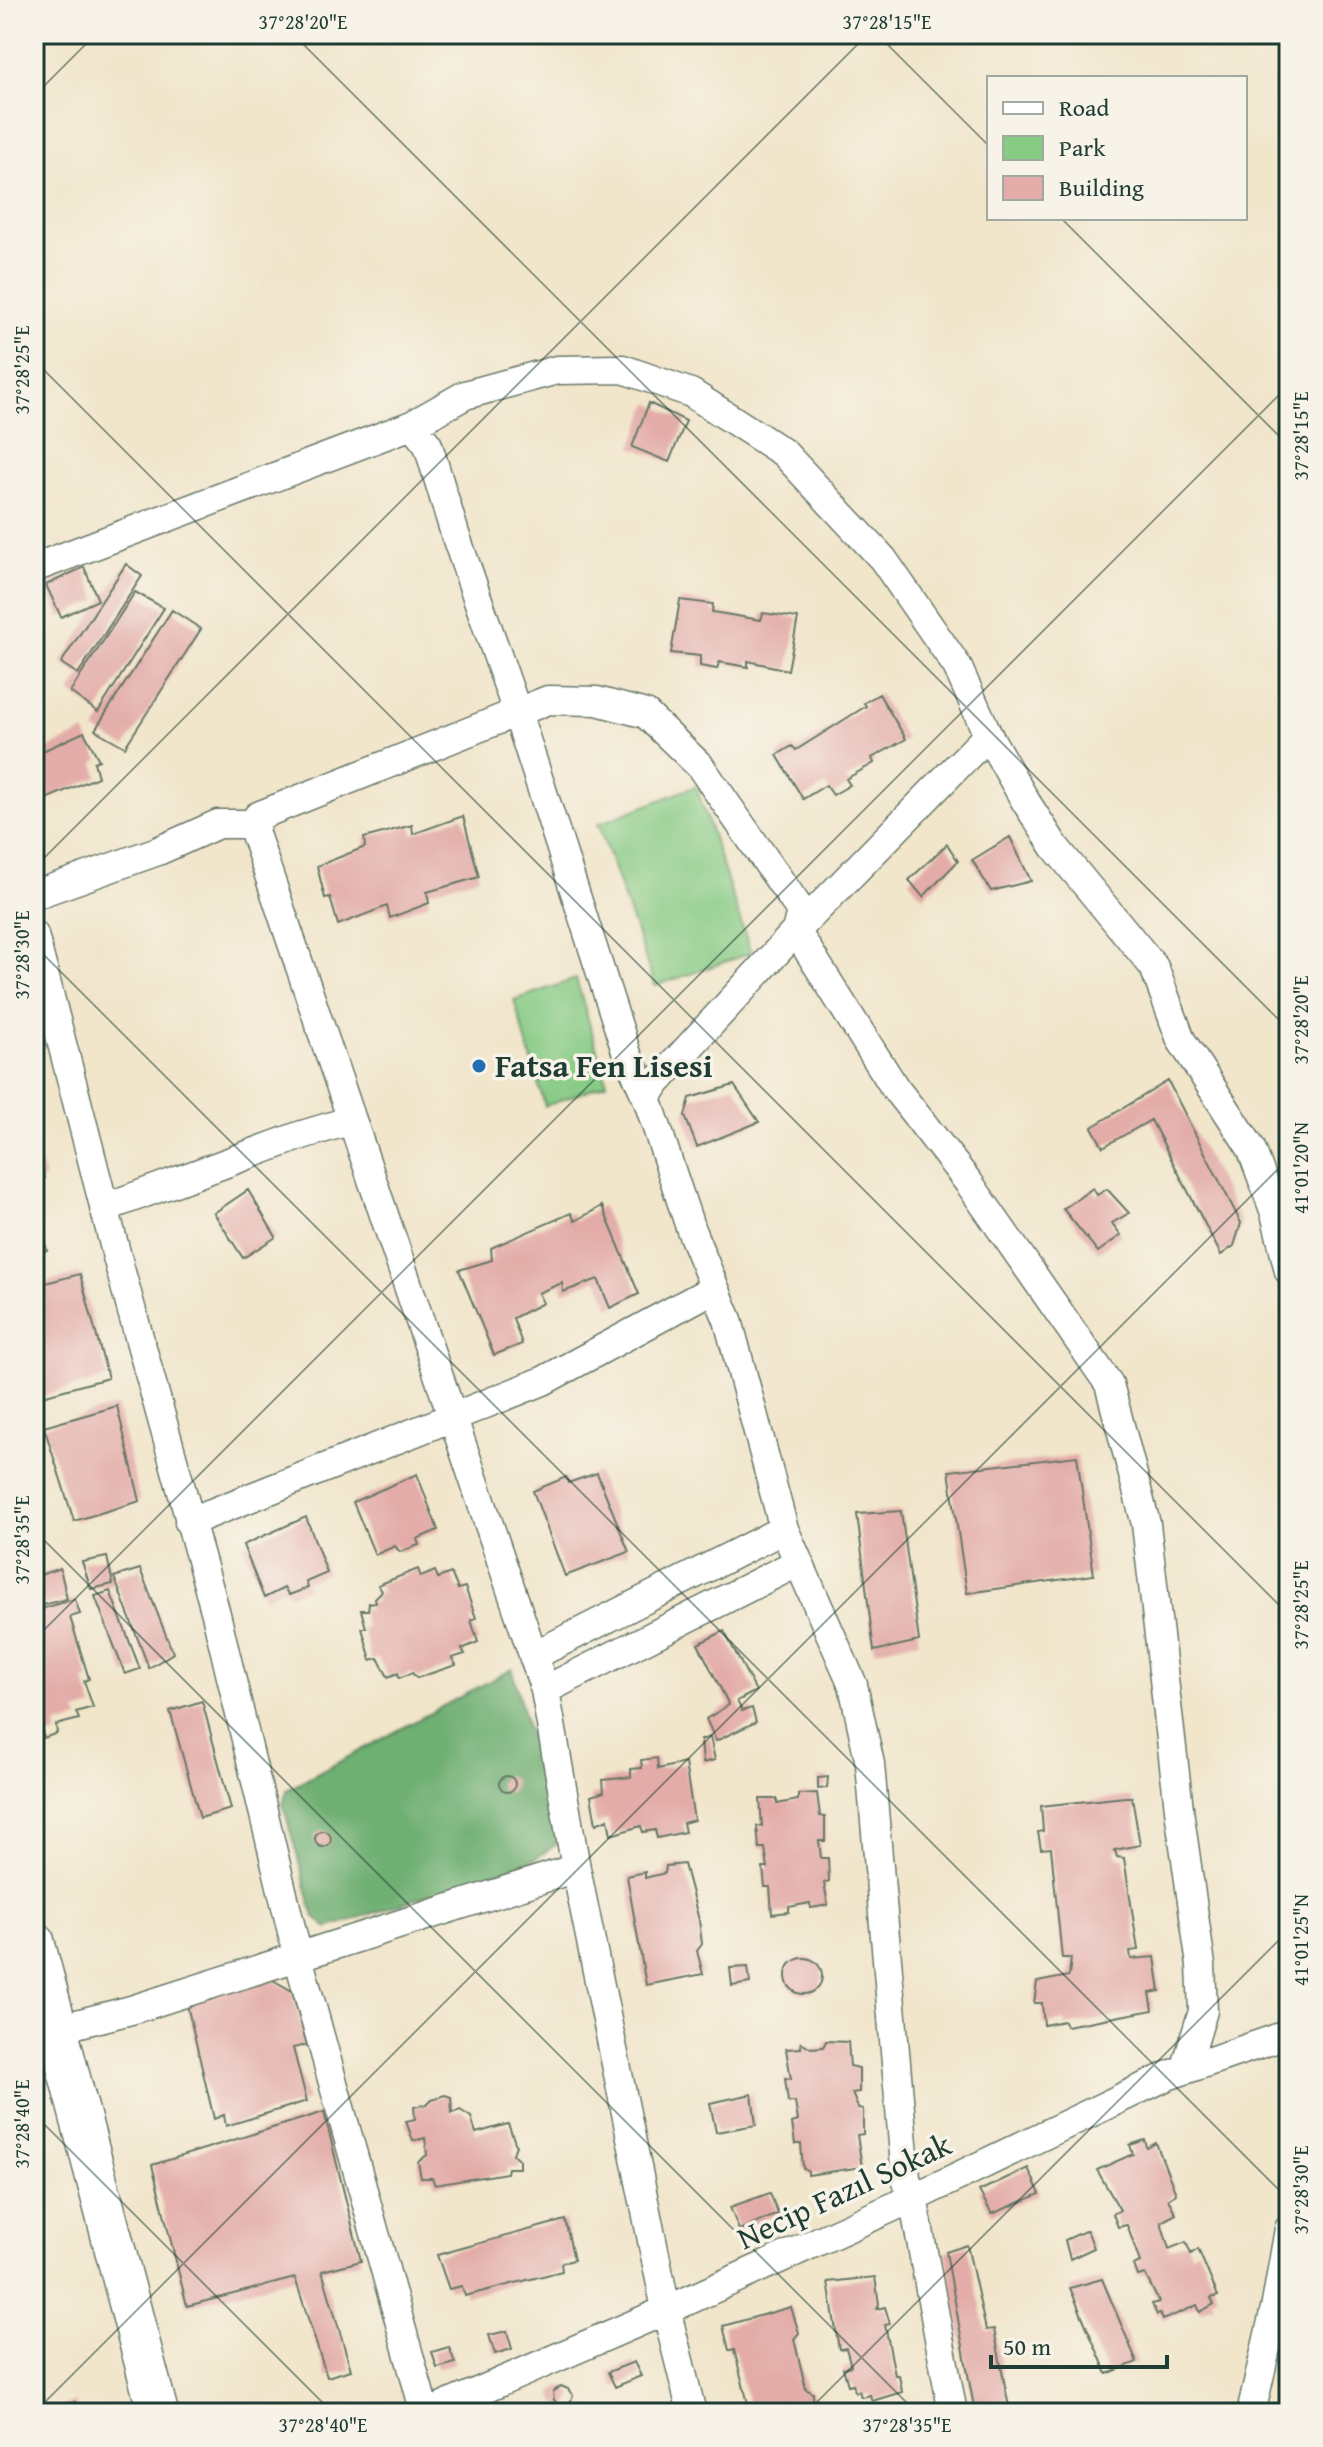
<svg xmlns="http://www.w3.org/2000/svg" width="1323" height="2447" font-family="'Gentium Book Plus',serif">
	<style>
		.green { fill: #88cb85; stroke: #54845c; stroke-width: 2 }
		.forest { fill: #6eaf72; stroke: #467653; stroke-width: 2 }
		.building { fill: #e3aca8 }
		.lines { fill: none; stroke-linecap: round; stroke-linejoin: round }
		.minor-casing { stroke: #687868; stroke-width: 31 }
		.secondary-casing { stroke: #687868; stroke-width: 43 }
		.minor { stroke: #fff; stroke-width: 28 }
		.secondary { stroke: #fff; stroke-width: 40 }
		.ticks { fill: none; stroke: #1f3d34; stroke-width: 2; stroke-opacity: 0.45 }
		.poi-dot { fill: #1f6fb2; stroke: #f7f3e8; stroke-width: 3 }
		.labels { text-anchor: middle; stroke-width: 7; stroke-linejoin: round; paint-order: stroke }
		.poi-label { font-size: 32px; font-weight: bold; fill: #1f3d34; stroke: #f7f3e8; text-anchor: start }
		.street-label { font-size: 32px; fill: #1f3d34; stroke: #f7f3e8 }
		.neatline { fill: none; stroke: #1f3d34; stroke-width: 3 }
		.ticks-label { font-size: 20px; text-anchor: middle; fill: #1f3d34 }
	</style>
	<rect width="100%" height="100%" fill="#f7f3e8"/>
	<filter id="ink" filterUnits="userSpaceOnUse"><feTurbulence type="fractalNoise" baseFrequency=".0125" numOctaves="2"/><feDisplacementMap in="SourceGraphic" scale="16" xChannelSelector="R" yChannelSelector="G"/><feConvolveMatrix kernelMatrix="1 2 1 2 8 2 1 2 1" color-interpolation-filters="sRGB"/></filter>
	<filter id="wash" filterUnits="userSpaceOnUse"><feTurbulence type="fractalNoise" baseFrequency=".006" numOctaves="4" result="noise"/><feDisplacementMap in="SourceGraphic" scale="32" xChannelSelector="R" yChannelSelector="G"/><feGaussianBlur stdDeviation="1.8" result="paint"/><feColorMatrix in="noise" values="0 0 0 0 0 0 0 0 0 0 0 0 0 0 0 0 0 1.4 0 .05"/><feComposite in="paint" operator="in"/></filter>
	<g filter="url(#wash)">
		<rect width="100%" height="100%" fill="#f1e5ca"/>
		<!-- green -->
		<path class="green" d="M696,786L751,953L655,986L598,824Z
			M576,979L607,1083L545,1106L514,1000Z"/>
		<!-- forest -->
		<path class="forest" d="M512,1669L557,1844L531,1861L328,1928L314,1917L283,1804L287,1790Z"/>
		<g id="blocks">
			<!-- building -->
			<path class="building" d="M649,403L686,421L669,462L632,447Z
				M126,564L142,576L78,674L61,663Z
				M84,567L98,600L61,617L46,585Z
				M135,592L164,608L98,712L70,692Z
				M680,600L713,604L712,612L761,620L763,613L798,618L788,670L748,661V667L719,662L717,669L700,666V656L671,653Z
				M172,610L201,629L125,747L95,730Z
				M879,694L906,739L872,758L874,763L846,779L850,785L833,795L826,785L803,799L777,755L792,746L796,750L866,706L864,703Z
				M84,732L99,760L94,762L98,777L34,804V755Z
				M463,816L479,877L427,892L429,903L390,918L387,906L338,925L330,897L325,898L317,866L365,847L364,838L412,825L413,834Z
				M1010,837L1031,881L991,891L972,860Z
				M947,844L958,861L923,897L909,880Z
				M1168,1081L1241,1223L1234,1246L1221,1255L1151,1120L1103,1147L1092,1127Z
				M734,1085L759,1122L697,1147L685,1116L690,1098Z
				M34,1140L45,1178L34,1181Z
				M1093,1188L1097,1195L1107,1189L1129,1213L1112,1223L1121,1235L1098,1252L1063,1209Z
				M248,1190L276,1237L243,1258L214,1213Z
				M602,1206L639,1294L610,1308L598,1279L563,1292L562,1283L538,1293L543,1303L513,1318L522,1344L494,1355L459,1270L492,1260L491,1248L571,1213L575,1221Z
				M34,1211L47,1250L34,1256Z
				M80,1274L108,1378L35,1398L34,1286Z
				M117,1406L140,1501L74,1521L44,1427Z
				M1077,1456L1094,1575L967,1593L949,1471Z
				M597,1473L629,1552L565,1576L533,1491L566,1477L568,1483Z
				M417,1474L438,1530L417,1539L419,1545L400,1552L395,1546L375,1555L353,1502Z
				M901,1511L919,1641L874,1651L857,1514Z
				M306,1517L327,1573L306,1582L308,1588L289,1595L284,1588L264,1598L243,1545Z
				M107,1557L113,1584L91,1589L82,1562Z
				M60,1568L67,1599L34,1607V1577Z
				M140,1569L173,1653L149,1668L114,1577Z
				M418,1569L421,1577L435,1571L438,1578L451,1573L458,1589L465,1587L476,1618L471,1620L478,1642L462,1649L465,1654L452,1658L456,1665L417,1678L412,1673L399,1678L398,1673L388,1677L378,1658L371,1660L362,1628H366L361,1610H368L369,1603L376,1602L375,1598L382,1591L378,1585Z
				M110,1591L140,1669L125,1674L95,1596Z
				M75,1599L80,1614L70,1617L89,1679L84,1681L93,1707L76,1712L79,1719L56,1725L57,1733L44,1738L34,1707V1666L38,1664L34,1652V1611Z
				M724,1631L756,1691L737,1701L742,1711L752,1708L756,1722L716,1741L706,1719L729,1705L698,1644Z
				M202,1701L231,1809L200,1818L170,1711Z
				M710,1737L715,1760L703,1763L701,1740Z
				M657,1758L658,1769L685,1763L694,1820L683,1823L685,1832L657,1838L655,1830L643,1832L641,1826L611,1835L608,1819L596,1824L591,1796L604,1792L603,1780L631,1777V1769L642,1768L641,1760Z
				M499 1784a8 8 0 1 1 16 0a8 8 0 1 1-16 0Z
				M828,1777L827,1788L818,1789V1778Z
				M817,1793L820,1816L825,1817V1841H819L821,1858H828L829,1881L824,1883L828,1905L811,1908L810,1903L789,1907V1912L772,1914L770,1887H765L763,1868H768L765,1848H759L757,1826H762L760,1799H777V1804L798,1800V1794Z
				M1125,1797H1132L1140,1845L1115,1850L1117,1857L1124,1858L1138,1950L1130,1951L1131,1959L1155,1957L1160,1991L1150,1993L1153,2010L1066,2026L1064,2021L1044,2025L1042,2003H1034L1037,1982L1069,1976L1071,1958H1062L1051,1848L1041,1849L1038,1832L1043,1831L1041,1806Z
				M315 1839a8 8 0 1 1 16 0a8 8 0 1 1-16 0Z
				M684,1864L699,1920L702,1944L697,1951L703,1974L646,1985L627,1876L645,1872V1878L665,1873L666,1866Z
				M786 1976a18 18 0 1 1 36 0a18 18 0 1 1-36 0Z
				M748,1967L750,1983L732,1986L730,1968Z
				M271,1979L292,1991L307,2045L293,2048L307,2101L226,2126L224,2115L214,2119L187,2005Z
				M826,2041L848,2042L850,2066L859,2068V2092L852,2093L858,2108L863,2109V2134L857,2135L862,2167L808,2175V2171L803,2168L801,2144H795L792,2123L798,2121L795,2102H788L785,2078L791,2079L786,2049L801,2048V2042L811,2048L823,2047Z
				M752,2094L756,2125L716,2132L710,2103Z
				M445,2095L451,2097L452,2113L460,2110L471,2117L476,2133L508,2124L516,2145L513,2154L519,2160V2168H508L507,2173L435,2185L432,2178H421L418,2162L427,2155L425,2138L413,2141L406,2121L415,2119L414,2107L427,2104L432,2099Z
				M324,2112L361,2261L322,2271L351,2370L327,2377L295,2278L187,2306L152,2165Z
				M1145,2140L1147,2148L1156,2143L1176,2194L1168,2199L1176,2214L1161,2222L1169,2249L1186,2242L1191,2254L1198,2249L1218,2296L1211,2298L1214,2304L1200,2312L1197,2305L1163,2320L1160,2314L1157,2315L1152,2304L1159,2302L1145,2274L1138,2276L1134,2265L1140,2262L1127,2225L1118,2227L1113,2214L1120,2210L1097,2170L1133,2154L1130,2145Z
				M1028,2168L1040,2194L992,2214L979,2191Z
				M770,2193L778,2214L739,2230L730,2207Z
				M565,2220L574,2260L561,2263L562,2271L465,2296L462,2286L449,2289L437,2255Z
				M1087,2230L1094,2248L1070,2259L1065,2240Z
				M967,2245L986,2330L994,2329L1009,2407L975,2413L946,2252Z
				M875,2277L879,2304L877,2309L885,2307L890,2324L885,2325L895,2375H899L902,2392L872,2401L870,2395L861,2397L859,2391L855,2392L853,2384L848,2385L843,2368L851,2366L846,2348L839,2349L828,2282Z
				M1102,2279L1137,2362L1107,2374L1070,2288Z
				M791,2307L799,2333L794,2339L806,2389L813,2393L814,2413H741L749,2407L734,2350H729L723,2326Z
				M507,2331L512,2349L495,2354L489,2335Z
				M449,2347L455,2363L437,2368L432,2352Z
				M634,2362L641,2376L615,2387L608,2372Z
				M561,2386L568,2389L573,2396L569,2405L560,2407L554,2400L553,2392Z
				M75,2402L78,2413H41V2412Z"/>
		</g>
	</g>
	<g filter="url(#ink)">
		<use href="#blocks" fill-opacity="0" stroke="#687868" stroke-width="2"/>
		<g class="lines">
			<defs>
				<path id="minor" d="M412,425L428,445L455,534L517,712L627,1054L647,1098L691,1230L728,1320L784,1529L853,1685L870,1764L906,2178L913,2198L953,2413
					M34,568L412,425L465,395L557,370L623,369L691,393L784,453L883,559L957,666L988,735L1026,802L1055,847L1154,967L1181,1040L1251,1148L1275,1213L1289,1271
					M34,895L158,851L218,824H256
					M34,935L121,1272L216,1614L298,1957L425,2413
					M647,1098L656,1083L796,931L988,735
					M104,1208L302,1135L352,1120
					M189,1522L543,1381L715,1288
					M533,1656L784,1529
					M545,1690L797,1563
					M57,2029L131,2010L576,1868
					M429,2413L676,2306L913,2198L1167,2076L1289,2034
					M692,2413L666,2309L576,1868L545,1690L254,831L258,816L548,700L597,701L646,714L700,766L801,911L796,931L895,1088L969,1183L1109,1384L1146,1524L1180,1817L1201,1965L1203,2011L1185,2070
					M1251,2413L1276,2304L1289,2229"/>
				<path id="secondary" d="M34,1941L158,2413"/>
			</defs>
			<!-- minor casing -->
			<use href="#minor" class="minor-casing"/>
			<!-- secondary casing -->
			<use href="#secondary" class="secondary-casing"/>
			<!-- minor -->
			<use href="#minor" class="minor"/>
			<!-- secondary -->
			<use href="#secondary" class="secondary"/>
		</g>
	</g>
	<!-- ticks -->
	<path class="ticks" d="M293,34L1289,1030M877,34L989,146M34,96L96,34M1061,218L1289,446M34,360L1289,1615M34,868L868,34M34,945L1289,2200M34,1530L917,2413M34,1640L1289,385M34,2114L333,2413M34,2413L1289,1158M806,2413L1289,1930"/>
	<!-- markers -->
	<circle class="poi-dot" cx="479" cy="1066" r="8"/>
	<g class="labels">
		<!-- poi labels -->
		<g class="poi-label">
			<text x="495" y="1077">Fatsa Fen Lisesi</text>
		</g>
		<!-- street labels -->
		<g class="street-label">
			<text transform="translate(844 2191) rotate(-25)" y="11">Necip Fazıl Sokak</text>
		</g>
	</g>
	<!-- margin -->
	<rect width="1323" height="2447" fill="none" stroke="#f7f3e8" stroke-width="88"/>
	<!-- legend -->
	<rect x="987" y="76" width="260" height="144" fill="#f7f3e8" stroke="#a1aaa0" stroke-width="2"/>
	<rect x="1003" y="102" width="40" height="12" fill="#ffffff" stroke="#a1aaa0" stroke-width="2"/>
	<text x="1059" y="116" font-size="24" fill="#1f3d34">Road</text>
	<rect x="1003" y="136" width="40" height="24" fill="#88cb85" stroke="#a1aaa0" stroke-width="2"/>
	<text x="1059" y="156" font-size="24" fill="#1f3d34">Park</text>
	<rect x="1003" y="176" width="40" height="24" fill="#e3aca8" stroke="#a1aaa0" stroke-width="2"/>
	<text x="1059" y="196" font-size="24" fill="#1f3d34">Building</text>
	<!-- scale -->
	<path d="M991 2355v12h176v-12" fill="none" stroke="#1f3d34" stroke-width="4"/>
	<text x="1003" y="2355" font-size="24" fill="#1f3d34" stroke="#f7f3e8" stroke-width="6" paint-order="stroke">50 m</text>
	<rect x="44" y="44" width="1235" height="2359" class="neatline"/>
	<g class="ticks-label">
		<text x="303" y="29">37°28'20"E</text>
		<text x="887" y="29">37°28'15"E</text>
		<text transform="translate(22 370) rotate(-90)" y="7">37°28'25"E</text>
		<text transform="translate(1301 436) rotate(-90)" y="7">37°28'15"E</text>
		<text transform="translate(22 955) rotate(-90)" y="7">37°28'30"E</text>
		<text transform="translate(1301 1020) rotate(-90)" y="7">37°28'20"E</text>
		<text transform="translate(1301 1168) rotate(-90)" y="7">41°01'20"N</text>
		<text transform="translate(22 1540) rotate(-90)" y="7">37°28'35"E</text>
		<text transform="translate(1301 1605) rotate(-90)" y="7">37°28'25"E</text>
		<text transform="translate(1301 1940) rotate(-90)" y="7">41°01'25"N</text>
		<text transform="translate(22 2124) rotate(-90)" y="7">37°28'40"E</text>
		<text transform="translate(1301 2190) rotate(-90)" y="7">37°28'30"E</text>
		<text x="323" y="2432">37°28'40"E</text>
		<text x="907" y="2432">37°28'35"E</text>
	</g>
</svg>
